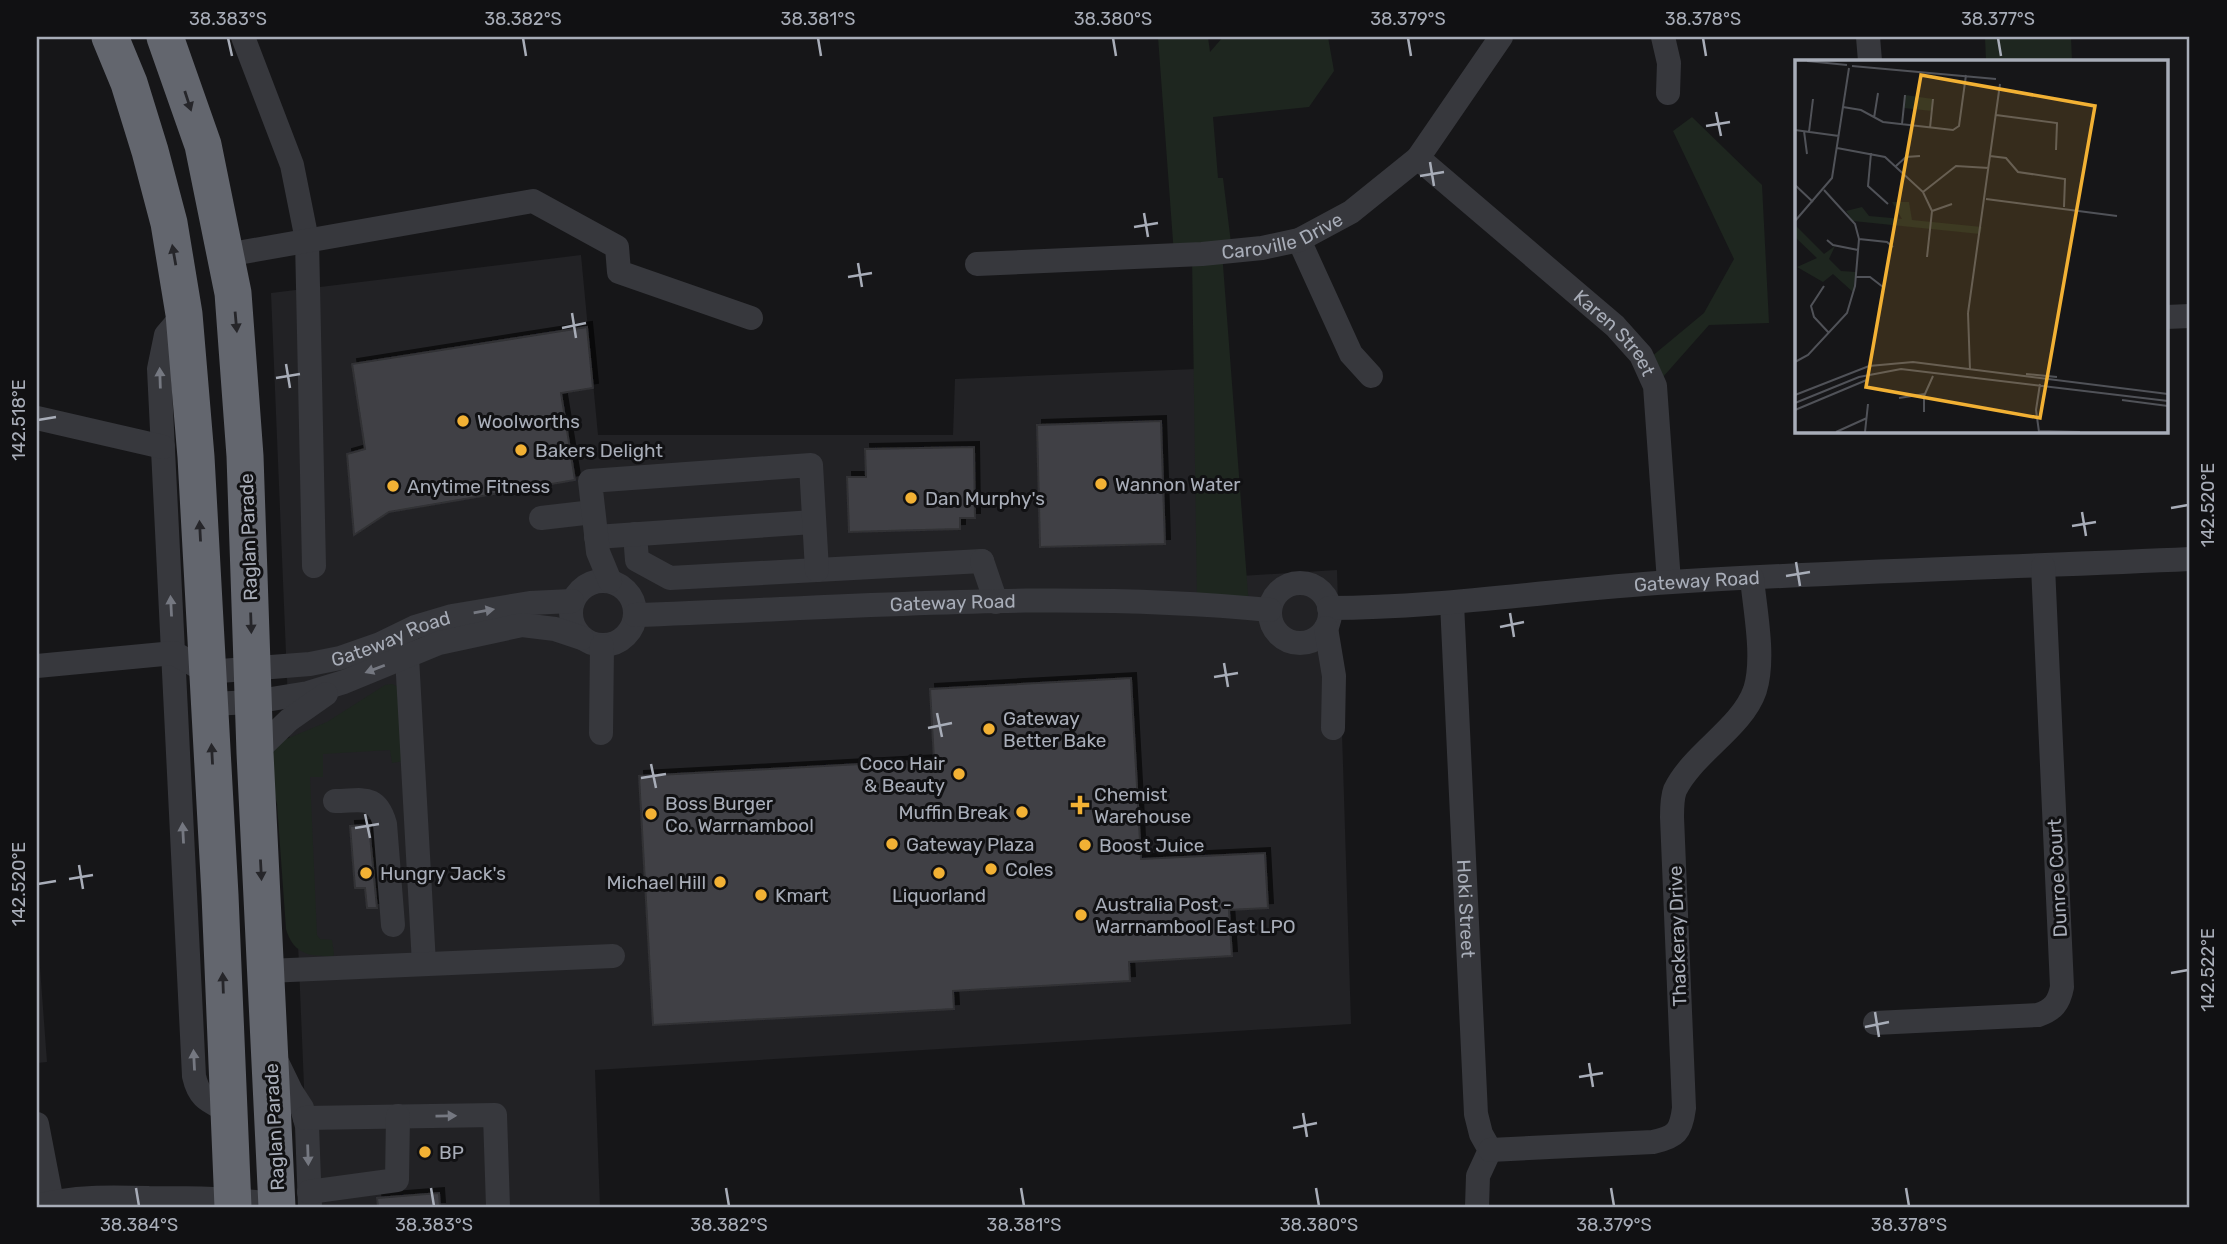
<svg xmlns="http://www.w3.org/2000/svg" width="2227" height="1244" font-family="Rubik,sans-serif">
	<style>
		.built { fill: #222225 }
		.green { fill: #1e261f }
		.building { fill: #404145; stroke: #303034; stroke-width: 2; filter: url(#shadow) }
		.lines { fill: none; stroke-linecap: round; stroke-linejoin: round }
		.minor { stroke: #37383d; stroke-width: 24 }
		.highway { stroke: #63666e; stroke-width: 37 }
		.oneway { fill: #26262a }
		.oneway2 { fill: #757881 }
		.ticks { fill: none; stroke: #a8adb8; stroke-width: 2.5 }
		.poi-dot { fill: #f2b134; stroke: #111113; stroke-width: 2.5 }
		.labels { text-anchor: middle; stroke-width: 6; stroke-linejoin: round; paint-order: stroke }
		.street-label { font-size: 19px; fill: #a8adb8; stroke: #111113 }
		.poi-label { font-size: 19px; fill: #a8adb8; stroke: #111113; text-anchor: start }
		.inset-road { fill: none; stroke: #505258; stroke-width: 2 }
		.view { fill: #f2b134; fill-opacity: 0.15; stroke: #f2b134; stroke-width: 3.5 }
		.inset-edge { fill: none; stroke: #a8adb8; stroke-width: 3.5 }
		.neatline { fill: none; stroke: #a8adb8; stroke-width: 2.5 }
		.ticks-label { font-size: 18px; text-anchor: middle; fill: #a8adb8 }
	</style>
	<defs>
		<filter id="shadow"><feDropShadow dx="5" dy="-5" stdDeviation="0" flood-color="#0009"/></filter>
	</defs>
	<rect width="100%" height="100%" fill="#161618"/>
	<!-- built -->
	<path class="built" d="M581,255L598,435H953L955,379L1196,369L1209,578L1337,570L1351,1024L595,1070L600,1207H309L271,293Z
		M37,927L47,1062L37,1063Z"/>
	<!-- green -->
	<path class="green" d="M1158,37H1208L1210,52L1223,37H1328L1334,71L1309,107L1213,117L1218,178H1223L1232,251L1222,252L1249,607L1197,603L1192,254L1174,255Z
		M1985,37H2071L2072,61H1986Z
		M1692,117L1762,185L1769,323L1709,325L1655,386L1645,362L1704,313L1734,259L1673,131Z
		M392,684L398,687L404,761L392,763L390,750L323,754V777H310L317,935L320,939L332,940L334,954L333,956C310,957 293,954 286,929L277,804L271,780V756L279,742L327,722L385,685Z"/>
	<!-- building -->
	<path class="building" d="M587,327L593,388L561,393L575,480L389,512L354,535L347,454L365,449L352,364Z
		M1161,421L1165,544L1040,547L1037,425Z
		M974,447L975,518H960V529L849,532L847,477H866L865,449Z
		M1131,678L1141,859L1265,853L1268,908L1229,910L1232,956L1129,962L1130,981L953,991L954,1009L653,1025L639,776L934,760L930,689Z
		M369,825L377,908H367L365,888H355L350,826Z
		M439,1193L440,1207H378L377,1198Z"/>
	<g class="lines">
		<!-- minor -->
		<g class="minor">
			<path d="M243,37L292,165L307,240L314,566"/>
			<path d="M1663,37L1669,63L1668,93"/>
			<path d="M1868,37L1870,61"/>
			<path id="s1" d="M1418,158L1615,326L1641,355L1655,386L1669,582"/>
			<path d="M1299,240L1351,354L1371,376"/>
			<path d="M226,255L533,201L617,247L619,272L751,318"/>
			<path id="s2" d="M977,264L1202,254L1262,248L1299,240L1351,212L1418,158L1501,37"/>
			<path d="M184,314L166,335L159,369L194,1076C199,1099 209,1101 228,1111"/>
			<path d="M2166,317L2190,316"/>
			<path d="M37,418L163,447"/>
			<path d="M541,518L593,512"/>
			<path d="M635,534L637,560L670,578L982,561"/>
			<path d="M596,537L813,522"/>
			<path d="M982,561L996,602"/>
			<circle cx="603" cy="613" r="32"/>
			<path d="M610,581L598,552L590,481L811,465L817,570"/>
			<circle cx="1300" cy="613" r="30"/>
			<path id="s3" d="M1452,603L1476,1114L1481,1134L1490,1150L1478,1176L1477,1207"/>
			<path id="s4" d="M1329,608C1444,608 1557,589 1672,582C1844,571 2018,567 2190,559"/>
			<path id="s5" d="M635,615C846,608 1060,589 1270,610"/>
			<path d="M1326,628L1334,676L1333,728"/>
			<path d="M407,657L424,964"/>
			<path id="s6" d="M37,666L174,653L207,672L310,664L340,658L380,644L415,627L452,616L530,603L572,601"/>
			<path d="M209,704L254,702L308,693L344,682L439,643L522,625L555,629L582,638"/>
			<path d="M601,733L602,646"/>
			<path d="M255,753L289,720L326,694"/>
			<path d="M335,801C362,801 376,793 385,824L393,925"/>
			<path d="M267,971L613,956"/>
			<path d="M1875,1023L2038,1015C2053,1010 2059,1003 2062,987L2043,566"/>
			<path d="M276,1060L291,1091L302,1108L307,1126L310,1207"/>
			<path d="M305,1118L495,1115L498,1207"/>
			<path d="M37,1124L52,1202"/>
			<path d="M1490,1150L1653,1142C1676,1137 1681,1132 1684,1108L1672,817C1672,809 1672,798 1675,790C1693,753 1742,728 1755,690C1765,658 1755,611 1752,578"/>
			<path d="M309,1192L397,1180L398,1116"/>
			<path d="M37,1206C73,1196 111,1197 149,1198C192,1198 234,1198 277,1205"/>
		</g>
		<!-- highway -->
		<path class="highway" d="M110,37L129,83L150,151L169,223L184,314L196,457L220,895L233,1207
			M165,37L203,145L233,293L245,456L255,753L277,1207"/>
	</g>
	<!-- one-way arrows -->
	<defs><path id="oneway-solid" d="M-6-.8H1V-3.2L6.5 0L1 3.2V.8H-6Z" transform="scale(1.75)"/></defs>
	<g class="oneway">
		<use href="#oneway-solid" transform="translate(188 101) rotate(72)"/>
		<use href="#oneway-solid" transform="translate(174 255) rotate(-100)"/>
		<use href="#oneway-solid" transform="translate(236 322) rotate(85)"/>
		<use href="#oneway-solid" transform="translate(200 531) rotate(-93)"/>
		<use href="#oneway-solid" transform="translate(251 623) rotate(88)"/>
		<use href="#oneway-solid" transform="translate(212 754) rotate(-93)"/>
		<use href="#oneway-solid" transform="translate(261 870) rotate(87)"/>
		<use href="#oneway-solid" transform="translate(223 983) rotate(-92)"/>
	</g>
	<g class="oneway2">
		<use href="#oneway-solid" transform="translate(160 378) rotate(-92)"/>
		<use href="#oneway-solid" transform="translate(171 606) rotate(-93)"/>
		<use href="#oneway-solid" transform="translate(484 611) rotate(-10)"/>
		<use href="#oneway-solid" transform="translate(375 669) rotate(159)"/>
		<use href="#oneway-solid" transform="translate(183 833) rotate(-93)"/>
		<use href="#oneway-solid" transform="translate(194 1060) rotate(-93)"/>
		<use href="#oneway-solid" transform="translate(446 1116) rotate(-1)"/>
		<use href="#oneway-solid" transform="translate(308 1155) rotate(88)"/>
	</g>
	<!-- ticks -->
	<path class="ticks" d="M228,38L232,56M523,38L526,56M818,38L821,56M1113,38L1116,56M1408,38L1411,56M1703,38L1706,56M1998,38L2001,56M1716,112L1721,136M1706,126L1730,122M1430,162L1434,186M1420,176L1444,172M1144,213L1148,237M1134,227L1158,223M858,263L862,287M848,277L872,273M572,313L576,338M562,328L586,323M286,364L290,388M276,378L300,374M38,420L56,417M2171,508L2188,505M2082,512L2086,536M2072,526L2096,522M1796,562L1800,586M1786,576L1810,572M1510,613L1514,637M1500,627L1524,622M1224,663L1228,687M1214,677L1238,673M937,713L942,737M928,728L952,723M651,764L656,788M641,778L666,774M365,814L370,838M355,828L379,824M79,865L83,889M69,879L93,875M38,884L56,881M2171,973L2188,970M1875,1012L1879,1037M1865,1027L1889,1022M1589,1063L1593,1087M1579,1077L1603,1073M1303,1113L1307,1137M1293,1128L1317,1123M136,1188L139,1206M431,1188L434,1206M726,1188L729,1206M1021,1188L1024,1206M1316,1188L1319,1206M1611,1188L1614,1206M1906,1188L1909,1206"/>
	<!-- markers -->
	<g class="poi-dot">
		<circle cx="463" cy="421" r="7"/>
		<circle cx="521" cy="450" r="7"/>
		<circle cx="1101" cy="484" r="7"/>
		<circle cx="393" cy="486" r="7"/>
		<circle cx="911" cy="498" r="7"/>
		<circle cx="989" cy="729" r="7"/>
		<circle cx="959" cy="774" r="7"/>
		<path d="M1076.5 794.5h7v7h7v7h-7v7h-7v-7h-7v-7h7z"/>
		<circle cx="1022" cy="812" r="7"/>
		<circle cx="651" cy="814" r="7"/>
		<circle cx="892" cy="844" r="7"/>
		<circle cx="1085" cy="845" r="7"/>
		<circle cx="991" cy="869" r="7"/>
		<circle cx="366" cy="873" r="7"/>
		<circle cx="939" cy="873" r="7"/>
		<circle cx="720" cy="882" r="7"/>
		<circle cx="761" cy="895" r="7"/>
		<circle cx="1081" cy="915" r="7"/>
		<circle cx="425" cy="1152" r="7"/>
	</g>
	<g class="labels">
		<!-- street labels -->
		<g class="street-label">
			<text dy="7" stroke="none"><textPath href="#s2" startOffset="308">Caroville Drive</textPath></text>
			<text dy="7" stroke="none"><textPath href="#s1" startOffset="264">Karen Street</textPath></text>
			<text transform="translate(248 537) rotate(-92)" y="7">Raglan Parade</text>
			<text dy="7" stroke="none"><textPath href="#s4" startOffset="369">Gateway Road</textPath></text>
			<text dy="7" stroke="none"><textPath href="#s5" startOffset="318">Gateway Road</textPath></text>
			<text dy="7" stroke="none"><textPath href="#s6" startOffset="364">Gateway Road</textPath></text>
			<text transform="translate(2057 878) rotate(-93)" y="7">Dunroe Court</text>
			<text dy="7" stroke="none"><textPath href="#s3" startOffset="306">Hoki Street</textPath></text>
			<text transform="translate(1677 936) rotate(-92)" y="7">Thackeray Drive</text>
			<text transform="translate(274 1127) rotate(-93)" y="7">Raglan Parade</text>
		</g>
		<!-- poi labels -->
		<g class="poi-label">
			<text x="477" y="428">Woolworths</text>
			<text x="535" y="457">Bakers Delight</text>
			<text x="1115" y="491">Wannon Water</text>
			<text x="407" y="493">Anytime Fitness</text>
			<text x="925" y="505">Dan Murphy's</text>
			<text x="1003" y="725">Gateway<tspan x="1003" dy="22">Better Bake</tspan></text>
			<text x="945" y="770" text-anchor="end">Coco Hair<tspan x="945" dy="22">&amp; Beauty</tspan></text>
			<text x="1094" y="801">Chemist<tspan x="1094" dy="22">Warehouse</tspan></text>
			<text x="665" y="810">Boss Burger<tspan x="665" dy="22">Co. Warrnambool</tspan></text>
			<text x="1008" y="819" text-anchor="end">Muffin Break</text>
			<text x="906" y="851">Gateway Plaza</text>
			<text x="1099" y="852">Boost Juice</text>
			<text x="1005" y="876">Coles</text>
			<text x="380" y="880">Hungry Jack's</text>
			<text x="706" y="889" text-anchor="end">Michael Hill</text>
			<text x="775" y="902">Kmart</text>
			<text x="939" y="902" text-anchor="middle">Liquorland</text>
			<text x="1095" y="911">Australia Post -<tspan x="1095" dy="22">Warrnambool East LPO</tspan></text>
			<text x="439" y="1159">BP</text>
		</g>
	</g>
	<!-- overview -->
	<g transform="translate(1795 60)">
		<rect width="373" height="373" fill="#161618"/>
		<path d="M110,35L138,39L137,51L109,48ZM97,142H114L117,160L187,167L185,174L58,161L51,151L67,147L74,156L107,159ZM0,165L29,194L40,186L34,199L46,211L61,212L58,232L38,214L28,222L2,207L22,198L0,177Z" fill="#1e261f"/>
		<path class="inset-road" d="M12,1L52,5M57,6L201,19M48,47L66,50L88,62L158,70L164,66L171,15M201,55L262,63L261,90M79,58L83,33M107,64L110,35M135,68L138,39M0,70L44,76M9,71L12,94M14,72L18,39M42,88L90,97L128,132L137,151L132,197M76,93L73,126L93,144M195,96L211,98L223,112L270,119L269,147M101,106L111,97L125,96M0,125L18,142M128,132L161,106L194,108M191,139L322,156M137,151L157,144M0,161L37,118L54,8M64,179L92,182L98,187M32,180L38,185L63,190M61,217H75L88,227M29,226L16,246L19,257L34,273M173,253L205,24M173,253L175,310M0,302L13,295L52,253L60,226L64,179L60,164L29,130M231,314L262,317M0,335L74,306L118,302L373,334M104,338L130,334M327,340L373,346M0,343L64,317L106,309L373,341M0,350L74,319M129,352V336L138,316M244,371L285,372M41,372L72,358M70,372L73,344M244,372L241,350L245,324"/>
		<path class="view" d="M126,15L300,46L245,358L71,327Z"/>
		<rect width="373" height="373" class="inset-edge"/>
	</g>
	<!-- border -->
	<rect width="2227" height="1244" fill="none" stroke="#111113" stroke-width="77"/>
	<rect x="38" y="38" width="2150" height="1168" class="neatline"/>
	<g class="ticks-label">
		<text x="228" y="25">38.383°S</text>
		<text x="523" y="25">38.382°S</text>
		<text x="818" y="25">38.381°S</text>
		<text x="1113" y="25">38.380°S</text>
		<text x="1408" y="25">38.379°S</text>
		<text x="1703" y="25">38.378°S</text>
		<text x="1998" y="25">38.377°S</text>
		<text transform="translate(19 420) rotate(-90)" y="6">142.518°E</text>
		<text transform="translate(2208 505) rotate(-90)" y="6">142.520°E</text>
		<text transform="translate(19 884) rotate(-90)" y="6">142.520°E</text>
		<text transform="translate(2208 970) rotate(-90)" y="6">142.522°E</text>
		<text x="139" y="1231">38.384°S</text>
		<text x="434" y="1231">38.383°S</text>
		<text x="729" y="1231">38.382°S</text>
		<text x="1024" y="1231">38.381°S</text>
		<text x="1319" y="1231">38.380°S</text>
		<text x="1614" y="1231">38.379°S</text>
		<text x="1909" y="1231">38.378°S</text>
	</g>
</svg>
